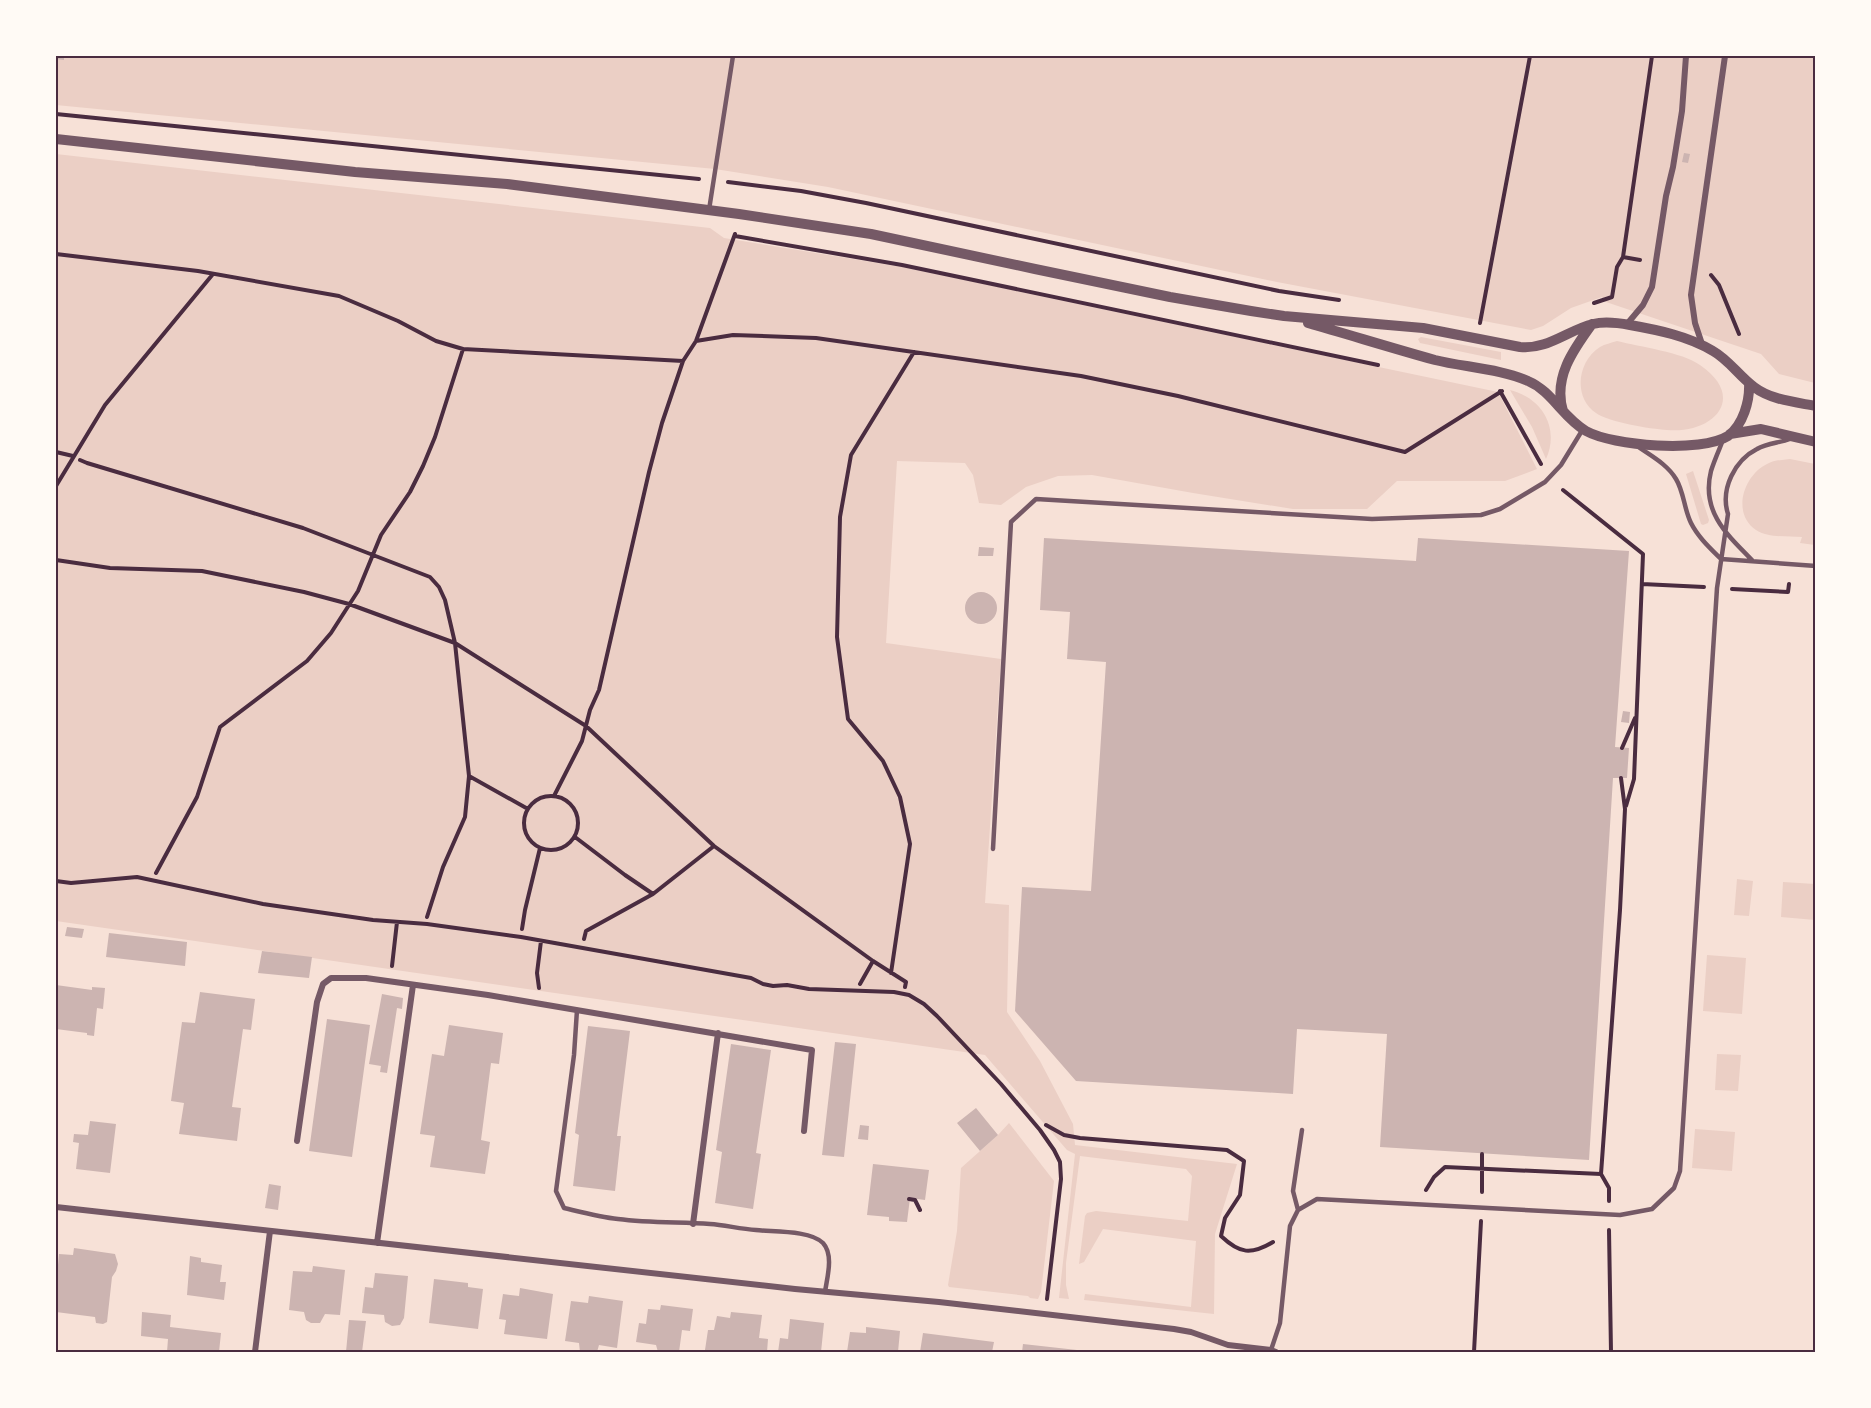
<svg xmlns="http://www.w3.org/2000/svg" width="1871" height="1408" font-family="'Asap Condensed',sans-serif">
	<style>
		.green { fill: #ebcfc5 }
		.building { fill: #ccb4b1 }
		.lines { fill: none; stroke-linecap: round; stroke-linejoin: round }
		.path { stroke: #4a2c40; stroke-width: 4 }
		.service { stroke: #755966; stroke-width: 4.5 }
		.minor { stroke: #755966; stroke-width: 6 }
		.tertiary { stroke: #755966; stroke-width: 10 }
		.neatline { fill: none; stroke: #4a2c40; stroke-width: 2 }
	</style>
	<rect width="100%" height="100%" fill="#f7e1d7"/>
	<!-- green -->
	<path class="green" d="M56,56H1815V383L1779,374L1761,354L1603,301L1602,297L1571,308L1543,326L1531,330L1277,282L828,187L715,169L56,105Z
		M56,154L710,228L724,238L902,267L1498,392L1537,469L1505,481H1397L1367,509H1293L1193,493L1092,475L1058,476L1026,487L1001,505L979,503L973,475L965,463L897,461L886,643L1001,659L985,903L1009,905L1007,1012L1040,1061L1073,1124L1075,1145L1237,1164L1215,1234L1214,1314L1084,1300L1085,1294L1191,1307L1196,1241L1103,1229L1084,1262L1079,1264L1085,1216L1087,1213L1096,1211L1188,1221L1192,1176L1186,1169L1080,1156L1066,1263V1285L1069,1299L1059,1298L1075,1154L1067,1150L985,1055L56,921Z
		M1421,337L1501,352V360L1420,343L1418,339Z
		M1617,341C1640,347 1682,352 1700,365C1748,398 1713,434 1667,430C1650,429 1608,422 1596,413C1573,397 1577,362 1600,347C1605,344 1611,343 1617,341Z
		M1510,390C1542,398 1560,428 1546,459L1532,427Z
		M1790,459L1815,464V545L1800,543L1802,537C1788,536 1768,538 1756,530C1731,513 1744,475 1767,464C1774,460 1782,460 1790,459Z
		M1693,471L1709,520L1708,523L1703,525L1701,524L1686,474Z
		M1737,879L1753,881L1749,916L1734,915Z
		M1783,882L1815,884V920L1781,917Z
		M1707,955L1746,958L1742,1014L1703,1011Z
		M1717,1054L1741,1055L1738,1091L1715,1090Z
		M1009,1123L1054,1181L1041,1292L1038,1299L1030,1298L1028,1296L949,1287L948,1285L957,1231L961,1168L998,1135Z
		M1695,1129L1735,1132L1732,1171L1692,1168Z"/>
	<!-- building -->
	<path class="building" d="M56,56H64V60L56,59Z
		M1684,153L1690,154L1688,163L1682,162Z
		M1044,538L1416,561L1418,538L1629,551L1615,747L1629,748L1627,778H1613L1589,1160L1380,1147L1387,1034L1297,1029L1293,1094L1076,1081L1015,1011L1022,887L1091,891L1106,662L1067,659L1070,612L1040,610Z
		M979,547L994,548L993,556H978Z
		M965 608a16 16 0 1 1 32 0a16 16 0 1 1-32 0Z
		M1623,711L1630,712L1629,723L1621,722Z
		M67,927L84,929L82,938L65,936Z
		M109,933L187,942L185,966L106,957Z
		M262,951L312,957L309,978L258,973Z
		M56,985L92,990V987L105,988L103,1009L97,1008L94,1036L87,1035V1033L56,1029Z
		M200,992L255,999L251,1030L243,1029L232,1107L241,1108L237,1141L179,1134L184,1103L171,1101L182,1022L195,1023Z
		M382,994L403,998L402,1009L397,1008L387,1073L380,1072L381,1066L369,1064Z
		M327,1019L370,1025L352,1157L309,1151Z
		M449,1025L503,1033L499,1064L491,1063L486,1102L481,1140L490,1142L485,1174L430,1167L435,1136L420,1134L432,1054L444,1056Z
		M588,1026L630,1031L617,1136H621L615,1191L573,1186L579,1135L575,1133Z
		M835,1042L856,1044L844,1157L822,1155Z
		M731,1044L771,1050L756,1153L761,1154L753,1209L715,1203L722,1152L716,1150Z
		M976,1108L998,1135L980,1151L957,1123Z
		M90,1121L116,1124L110,1173L76,1169L79,1143L73,1142L74,1134L88,1135Z
		M860,1125L869,1126L868,1140L858,1139Z
		M873,1164L929,1170L925,1200L910,1198L907,1222L889,1221V1217L867,1215Z
		M269,1184L281,1186L278,1210L265,1208Z
		M74,1248L115,1254L118,1264L116,1271L112,1277L107,1322L103,1324L96,1323L95,1317L56,1312V1286L59,1254L73,1255Z
		M190,1256L201,1258V1262L222,1265L220,1282H226L224,1300L187,1295Z
		M313,1266L345,1270L340,1315L325,1314L320,1323H311L306,1320L304,1312L289,1310L293,1271L312,1272Z
		M375,1273L408,1276L404,1318L400,1325L392,1326L385,1322L384,1315L362,1313L365,1287L373,1288Z
		M434,1279L468,1283V1287L483,1289L478,1329L429,1323Z
		M520,1288L553,1294L547,1339L504,1334L506,1320L499,1319L503,1294L519,1296Z
		M589,1296L623,1301L617,1348L599,1345L597,1352H580L579,1343L565,1341L571,1301L588,1303Z
		M661,1305L693,1309L690,1331L682,1330L679,1352H658L656,1345L636,1342L639,1323L646,1324L648,1309L660,1310Z
		M142,1312L171,1315L170,1327L221,1333L219,1352H167L168,1339L141,1336Z
		M731,1312L762,1315L759,1338L768,1339L767,1352H725L705,1350L708,1330H714L717,1316L730,1318Z
		M790,1319L824,1323L821,1352H778L780,1338L788,1339Z
		M349,1320L366,1321L362,1352H346Z
		M866,1327L900,1331L898,1352H847L850,1332L866,1333Z
		M923,1333L994,1342L992,1352H920Z
		M1023,1344L1077,1350V1352H1022Z"/>
	<g class="lines">
		<!-- path -->
		<path class="path" d="M56,114L699,179
			M728,182L801,191L866,203L1279,291L1339,300
			M735,236L902,265L1378,365
			M56,254L198,271L339,296L398,321L436,341L463,349L683,361
			M1623,257L1640,260
			M1711,275L1719,285L1739,334
			M1594,303L1612,297L1617,267L1623,257L1652,56
			M1480,323L1530,56
			M696,341L733,335L816,338L1081,376L1178,396L1405,452L1502,391
			M1500,391L1541,464
			M56,452L73,456
			M80,460L87,463L303,528L430,577L439,587L445,600L455,643L469,776L465,817L443,867L427,917
			M56,486L105,405L213,274
			M1563,490L1643,554L1634,779L1626,806
			M56,560L110,568L202,571L304,592L349,604L455,643L586,726L714,846L873,961L906,982L905,987
			M1642,584L1704,587
			M1732,589L1788,592L1789,584
			M1622,748L1635,718
			M469,776L528,809
			M524 823a27 27 0 1 1 54 0a27 27 0 1 1-54 0Z
			M554,796L582,741L590,710L599,690L649,472L662,423L683,361L696,341L735,234
			M575,837L625,875L653,894
			M156,873L197,797L220,727L307,661L331,633L358,591L381,535L410,492L423,466L435,437L463,349
			M56,881L71,883L137,877L263,904L373,920L427,924L521,937L751,978L763,984L773,986L787,985L809,989L894,992L909,995L924,1004L937,1016L1001,1084L1040,1130L1054,1150L1060,1162L1061,1179L1047,1299
			M522,929L525,910L540,848
			M584,939L586,931L653,894L714,846
			M392,966L397,922
			M891,973L910,844L900,797L883,761L848,719L837,637L840,517L851,455L914,352
			M860,984L873,961
			M539,988L537,973L541,941
			M1046,1125L1064,1135L1080,1138L1227,1150L1244,1161L1240,1195L1225,1218L1221,1236C1240,1254 1251,1255 1273,1242
			M1601,1174L1609,1188V1201
			M1426,1190L1434,1177L1445,1167L1601,1174L1620,910L1625,809L1621,778
			M1482,1192V1154
			M909,1199L915,1200L920,1210
			M1609,1230L1611,1352
			M1474,1352L1481,1221"/>
		<!-- service -->
		<path class="service" d="M709,210L733,56
			M1723,440C1719,450 1714,461 1711,471C1701,511 1726,534 1752,560
			M1637,446C1651,456 1667,464 1676,479C1684,492 1684,509 1691,523C1698,537 1710,548 1721,559L1816,566
			M993,849L1011,522L1036,499L1372,519L1481,515L1500,509L1545,482L1561,465L1583,429
			M577,1010L574,1055L556,1191L564,1208C581,1212 600,1217 618,1219C649,1223 679,1222 710,1224C725,1225 740,1229 756,1230C773,1232 810,1230 823,1243C834,1255 827,1278 825,1292
			M1298,1210L1293,1191L1302,1130
			M1271,1350L1280,1323L1290,1226L1298,1210L1317,1199L1620,1215L1652,1209L1674,1188L1680,1171L1717,588L1728,514C1720,489 1735,460 1757,449C1767,443 1779,443 1790,439"/>
		<!-- minor -->
		<path class="minor" d="M1627,324L1643,305L1652,287L1666,196L1673,167L1682,111L1686,56
			M1702,344L1695,323L1691,295L1725,56
			M297,1141L317,1002L323,984L331,978H366L488,995L812,1050L804,1131
			M56,1207L795,1289L939,1302L1174,1329L1191,1332L1228,1345L1271,1350L1276,1352
			M693,1224L718,1033
			M377,1243L413,985
			M255,1352L270,1231"/>
		<!-- tertiary -->
		<path class="tertiary" d="M56,139L355,172L507,184L739,214L871,234L1035,269L1170,297L1251,311L1284,316L1423,328L1520,347C1547,350 1568,330 1593,324C1605,321 1619,323 1630,325C1658,330 1688,336 1713,351C1729,360 1739,376 1754,387C1771,400 1795,402 1816,406
			M1308,323C1350,335 1392,348 1435,360C1463,367 1502,369 1528,381C1552,391 1563,418 1586,431C1613,446 1701,453 1728,436C1743,425 1750,401 1749,383
			M1563,411C1553,378 1573,350 1592,324
			M1730,434L1761,429L1816,442"/>
	</g>
	<!-- border -->
	<rect width="1871" height="1408" fill="none" stroke="#fffaf5" stroke-width="114"/>
	<rect x="57" y="57" width="1757" height="1294" class="neatline"/>
</svg>
